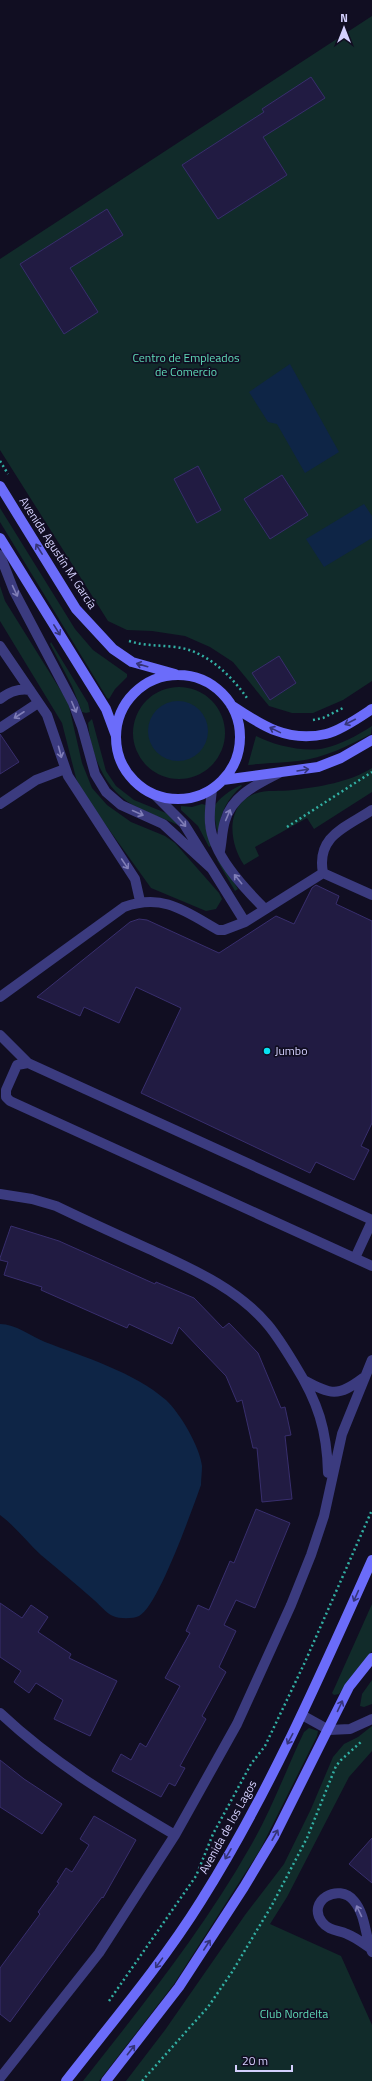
<svg xmlns="http://www.w3.org/2000/svg" width="372" height="2081" font-family="'Titillium Web',sans-serif">
	<style>
		.green { fill: #112b2a }
		.water { fill: #0e2546 }
		.building { fill: #211b42; stroke: #382e6d }
		.lines { fill: none; stroke-linecap: round; stroke-linejoin: round }
		.path { stroke: #32b0a4; stroke-width: 2.5; stroke-dasharray: 2 3; stroke-linecap: butt }
		.lane { stroke: #3b3b7f; stroke-width: 10 }
		.street { stroke: #3b3b7f; stroke-width: 10 }
		.secondary { stroke: #6b6cfa; stroke-width: 10 }
		.oneway { stroke: #353478 }
		.oneway2 { stroke: #807eb8 }
		.poi-dot { fill: #08e2f2; stroke: #110e22; stroke-width: 1.5 }
		.labels { text-anchor: middle; stroke-width: 3.5; stroke-linejoin: round; paint-order: stroke }
		.park-label { font-size: 12px; fill: #5fdbb8; stroke: #110e22 }
		.street-label { font-size: 12px; fill: #d4d0fd; stroke: #110e22 }
		.poi-label { font-size: 12px; fill: #d4d0fd; stroke: #110e22; text-anchor: start }
	</style>
	<rect width="100%" height="100%" fill="#110e22"/>
	<!-- green -->
	<path class="green" d="M372,16V681L343,700L313,713H292L269,706L233,662L210,647L185,636L152,631L127,630L108,621L0,450V259Z
		M0,508L75,629L93,650L127,674V677L115,689L109,699L107,698L0,522Z
		M0,586L5,601L68,702L82,763L92,788L107,805L131,822L165,836L175,843L219,893L222,899L216,909L206,911L151,888L82,792L76,778L62,723L0,621Z
		M51,642L88,703L90,712L86,713L82,712L72,686L50,644Z
		M133 733a46 46 0 1 1 92 0a46 46 0 1 1-92 0Z
		M92,719L106,771L116,786L134,800L166,813L180,824L178,825C163,818 147,813 133,805C104,789 91,754 88,723Z
		M372,726L371,734C348,746 324,758 298,761C281,763 264,763 248,765L256,736C273,745 305,753 325,748C340,745 358,735 372,726Z
		M372,768V792L314,829L307,818L255,847L259,856L244,865C229,843 225,806 254,794C267,789 280,792 293,790C319,787 350,782 372,768Z
		M241,785L242,786C227,799 221,811 219,830L217,831L213,808C220,797 229,791 241,785Z
		M202,804L206,805L205,824L211,846L209,847L198,826L181,810V806L192,807Z
		M220,859L238,889L235,891L217,860Z
		M372,1604V1651L339,1694L334,1695L332,1693L334,1689Z
		M372,1680V1704L364,1707L360,1706L362,1694Z
		M372,1726V1751L349,1777L287,1897L270,1924L341,1956L372,2025V2081H126L165,2030L245,1915L284,1864L311,1809L333,1757L344,1744L358,1737Z
		M309,1728L318,1731L317,1736L260,1850L174,1984L99,2081H83C142,2006 203,1930 250,1847C271,1811 286,1770 304,1732Z"/>
	<!-- water -->
	<path class="water" d="M290,364L339,452L305,473L277,424L268,422L249,392Z
		M364,504L372,516V538L324,567L306,539Z
		M148 731a30 30 0 1 1 60 0a30 30 0 1 1-60 0Z
		M0,1324C15,1324 31,1336 45,1342C84,1357 134,1372 166,1400C180,1413 200,1447 202,1466C202,1472 201,1479 201,1485C193,1507 158,1607 139,1616C133,1619 119,1619 113,1616C106,1613 100,1605 94,1600C77,1585 59,1570 41,1555C27,1542 16,1527 0,1515Z"/>
	<!-- building -->
	<path class="building" d="M311,77L325,98L263,137L287,175L218,219L182,165L264,112L262,109Z
		M107,209L123,235L70,268L98,312L64,334L20,264Z
		M198,466L221,510L197,523L174,479Z
		M282,475L308,515L270,539L244,499Z
		M279,656L296,683L270,700L252,673Z
		M0,734L19,762L0,774Z
		M316,885L339,896L336,904L372,921V1123L361,1146L369,1150L354,1180L316,1162L310,1173L141,1093L181,1008L136,987L119,1023L84,1007L80,1016L37,997L130,922L139,919L147,920L219,953L276,916L294,924L312,888Z
		M11,1226L59,1241L155,1284L156,1282L194,1298L223,1328L229,1323L258,1353L281,1408L285,1407L291,1435L285,1436L292,1499L262,1502L257,1448H253L242,1400L237,1402L226,1376L179,1327L172,1344L129,1324L127,1328L41,1290L42,1287L4,1275L8,1262L0,1260V1258Z
		M256,1509L290,1523L255,1608L236,1600L224,1625L236,1631L219,1667L226,1672L202,1716L206,1719L180,1766L185,1768L175,1786L169,1783L161,1797L112,1771L121,1754L131,1760L140,1743L146,1747L180,1686L165,1678L190,1633L186,1631L198,1605L209,1610L230,1561L234,1563Z
		M0,1603L22,1618L31,1605L48,1617L38,1632L71,1654L69,1658L117,1681L90,1736L54,1719L63,1700L36,1683L29,1693L14,1682L21,1671L0,1657Z
		M0,1760L24,1779L62,1804L42,1834L0,1807Z
		M94,1816L136,1840L103,1898L102,1897L10,2022L0,2014V1968L40,1914L38,1912L59,1883L57,1882L66,1868L72,1872L89,1845L80,1839Z
		M372,1838V1883L349,1864Z"/>
	<g class="lines">
		<!-- path -->
		<path class="path" d="M0,461L8,474
			M129,641C145,646 159,645 175,647C205,650 230,674 247,698
			M313,720L323,718L345,707
			M287,827L372,772
			M109,2001L196,1876L213,1834L251,1764L265,1746L305,1662L372,1510
			M142,2081L208,2007L232,1972L272,1905L307,1838L336,1766L341,1760L362,1741"/>
		<!-- lane -->
		<path class="lane" d="M0,555L14,591L73,703L82,727L95,774L106,792L121,805L163,824L211,868
			M0,646L47,715L68,776L135,879L140,901
			M0,699C9,692 18,688 30,690
			M0,728L38,703
			M212,789C211,800 209,812 210,823C212,854 243,887 264,908
			M155,795L184,824L245,922
			M0,804L36,780L65,769
			M220,851C222,841 222,830 225,821C232,795 258,784 279,773
			M323,873C316,836 345,828 372,810
			M323,873L372,895
			M0,997L124,907C163,893 185,911 218,930H224L245,922L323,873
			M0,1035L28,1063
			M372,1220L28,1063L17,1065L6,1090V1097L10,1101L372,1266
			M355,1258L372,1221"/>
		<!-- street -->
		<path class="street" d="M0,1194L32,1199L56,1206C87,1221 118,1235 149,1249C192,1269 237,1288 268,1325C278,1337 287,1352 295,1365C318,1402 327,1430 328,1473
			M304,1380C331,1395 338,1397 363,1378
			M0,1713C53,1763 112,1798 175,1835
			M302,1715L329,1730L350,1729L372,1719
			M370,1948C363,1943 355,1937 347,1934C338,1930 329,1931 322,1922C306,1901 339,1882 354,1901C366,1915 365,1937 372,1952
			M0,2078L99,1953L175,1835L237,1724L291,1605L311,1555L324,1516L342,1434L372,1360"/>
		<!-- secondary -->
		<path class="secondary" d="M0,486L76,609L113,649L132,662L175,674
			M0,538L106,709L116,736
			M116 737a62 62 0 1 1 124 0a62 62 0 1 1-124 0Z
			M231,705C261,725 287,743 326,734C340,731 360,717 372,709
			M223,780L318,767L341,758L372,740
			M66,2081C112,2022 161,1965 201,1901C269,1793 320,1676 372,1560
			M106,2081L179,1987L244,1887L274,1837L349,1687L372,1658"/>
	</g>
	<!-- one-way arrows -->
	<defs><path id="oneway-shaft" d="M-6 0H5M1.5-3L5.5 0L1.5 3" fill="none" stroke-width="1.6" stroke-linecap="round" stroke-linejoin="round"/></defs>
	<g class="oneway">
		<use href="#oneway-shaft" transform="translate(39 549) rotate(-122)"/>
		<use href="#oneway-shaft" transform="translate(57 630) rotate(58)"/>
		<use href="#oneway-shaft" transform="translate(142 665) rotate(-164)"/>
		<use href="#oneway-shaft" transform="translate(350 722) rotate(153)"/>
		<use href="#oneway-shaft" transform="translate(275 730) rotate(-154)"/>
		<use href="#oneway-shaft" transform="translate(303 770) rotate(-9)"/>
		<use href="#oneway-shaft" transform="translate(356 1596) rotate(114)"/>
		<use href="#oneway-shaft" transform="translate(340 1706) rotate(-65)"/>
		<use href="#oneway-shaft" transform="translate(290 1739) rotate(118)"/>
		<use href="#oneway-shaft" transform="translate(275 1835) rotate(-61)"/>
		<use href="#oneway-shaft" transform="translate(228 1854) rotate(120)"/>
		<use href="#oneway-shaft" transform="translate(207 1945) rotate(-57)"/>
		<use href="#oneway-shaft" transform="translate(159 1963) rotate(126)"/>
		<use href="#oneway-shaft" transform="translate(131 2050) rotate(-52)"/>
	</g>
	<g class="oneway2">
		<use href="#oneway-shaft" transform="translate(15 591) rotate(65)"/>
		<use href="#oneway-shaft" transform="translate(74 707) rotate(67)"/>
		<use href="#oneway-shaft" transform="translate(19 715) rotate(147)"/>
		<use href="#oneway-shaft" transform="translate(60 752) rotate(75)"/>
		<use href="#oneway-shaft" transform="translate(138 813) rotate(24)"/>
		<use href="#oneway-shaft" transform="translate(228 815) rotate(-67)"/>
		<use href="#oneway-shaft" transform="translate(182 822) rotate(50)"/>
		<use href="#oneway-shaft" transform="translate(125 864) rotate(56)"/>
		<use href="#oneway-shaft" transform="translate(238 879) rotate(-129)"/>
		<use href="#oneway-shaft" transform="translate(359 1911) rotate(-115)"/>
	</g>
	<!-- markers -->
	<circle class="poi-dot" cx="267" cy="1051" r="4"/>
	<g class="labels">
		<!-- park labels -->
		<g class="park-label">
			<text x="186" y="362">Centro de Empleados<tspan x="186" dy="14">de Comercio</tspan></text>
			<text x="294" y="2018">Club Nordelta</text>
		</g>
		<!-- street labels -->
		<g class="street-label">
			<text transform="translate(58 553) rotate(57)" y="4">Avenida Agustín M. García</text>
			<text transform="translate(228 1827) rotate(-61)" y="4">Avenida de los Lagos</text>
		</g>
		<!-- poi labels -->
		<g class="poi-label">
			<text x="275" y="1055">Jumbo</text>
		</g>
	</g>
	<!-- north arrow -->
	<g transform="translate(344 28)" stroke="#110e22" stroke-width="3" paint-order="stroke">
	<path d="M0-3L7 15L0 10L-7 15Z" fill="#d4d0fd"/>
	<text y="-6" font-size="11" font-weight="bold" text-anchor="middle" fill="#d4d0fd">N</text>
	</g>
	<!-- scale -->
	<path d="M236 2065v6h56v-6" fill="none" stroke="#d4d0fd" stroke-width="2"/>
	<text x="242" y="2065" font-size="12" fill="#d4d0fd" stroke="#110e22" stroke-width="3" paint-order="stroke">20 m</text>
</svg>
